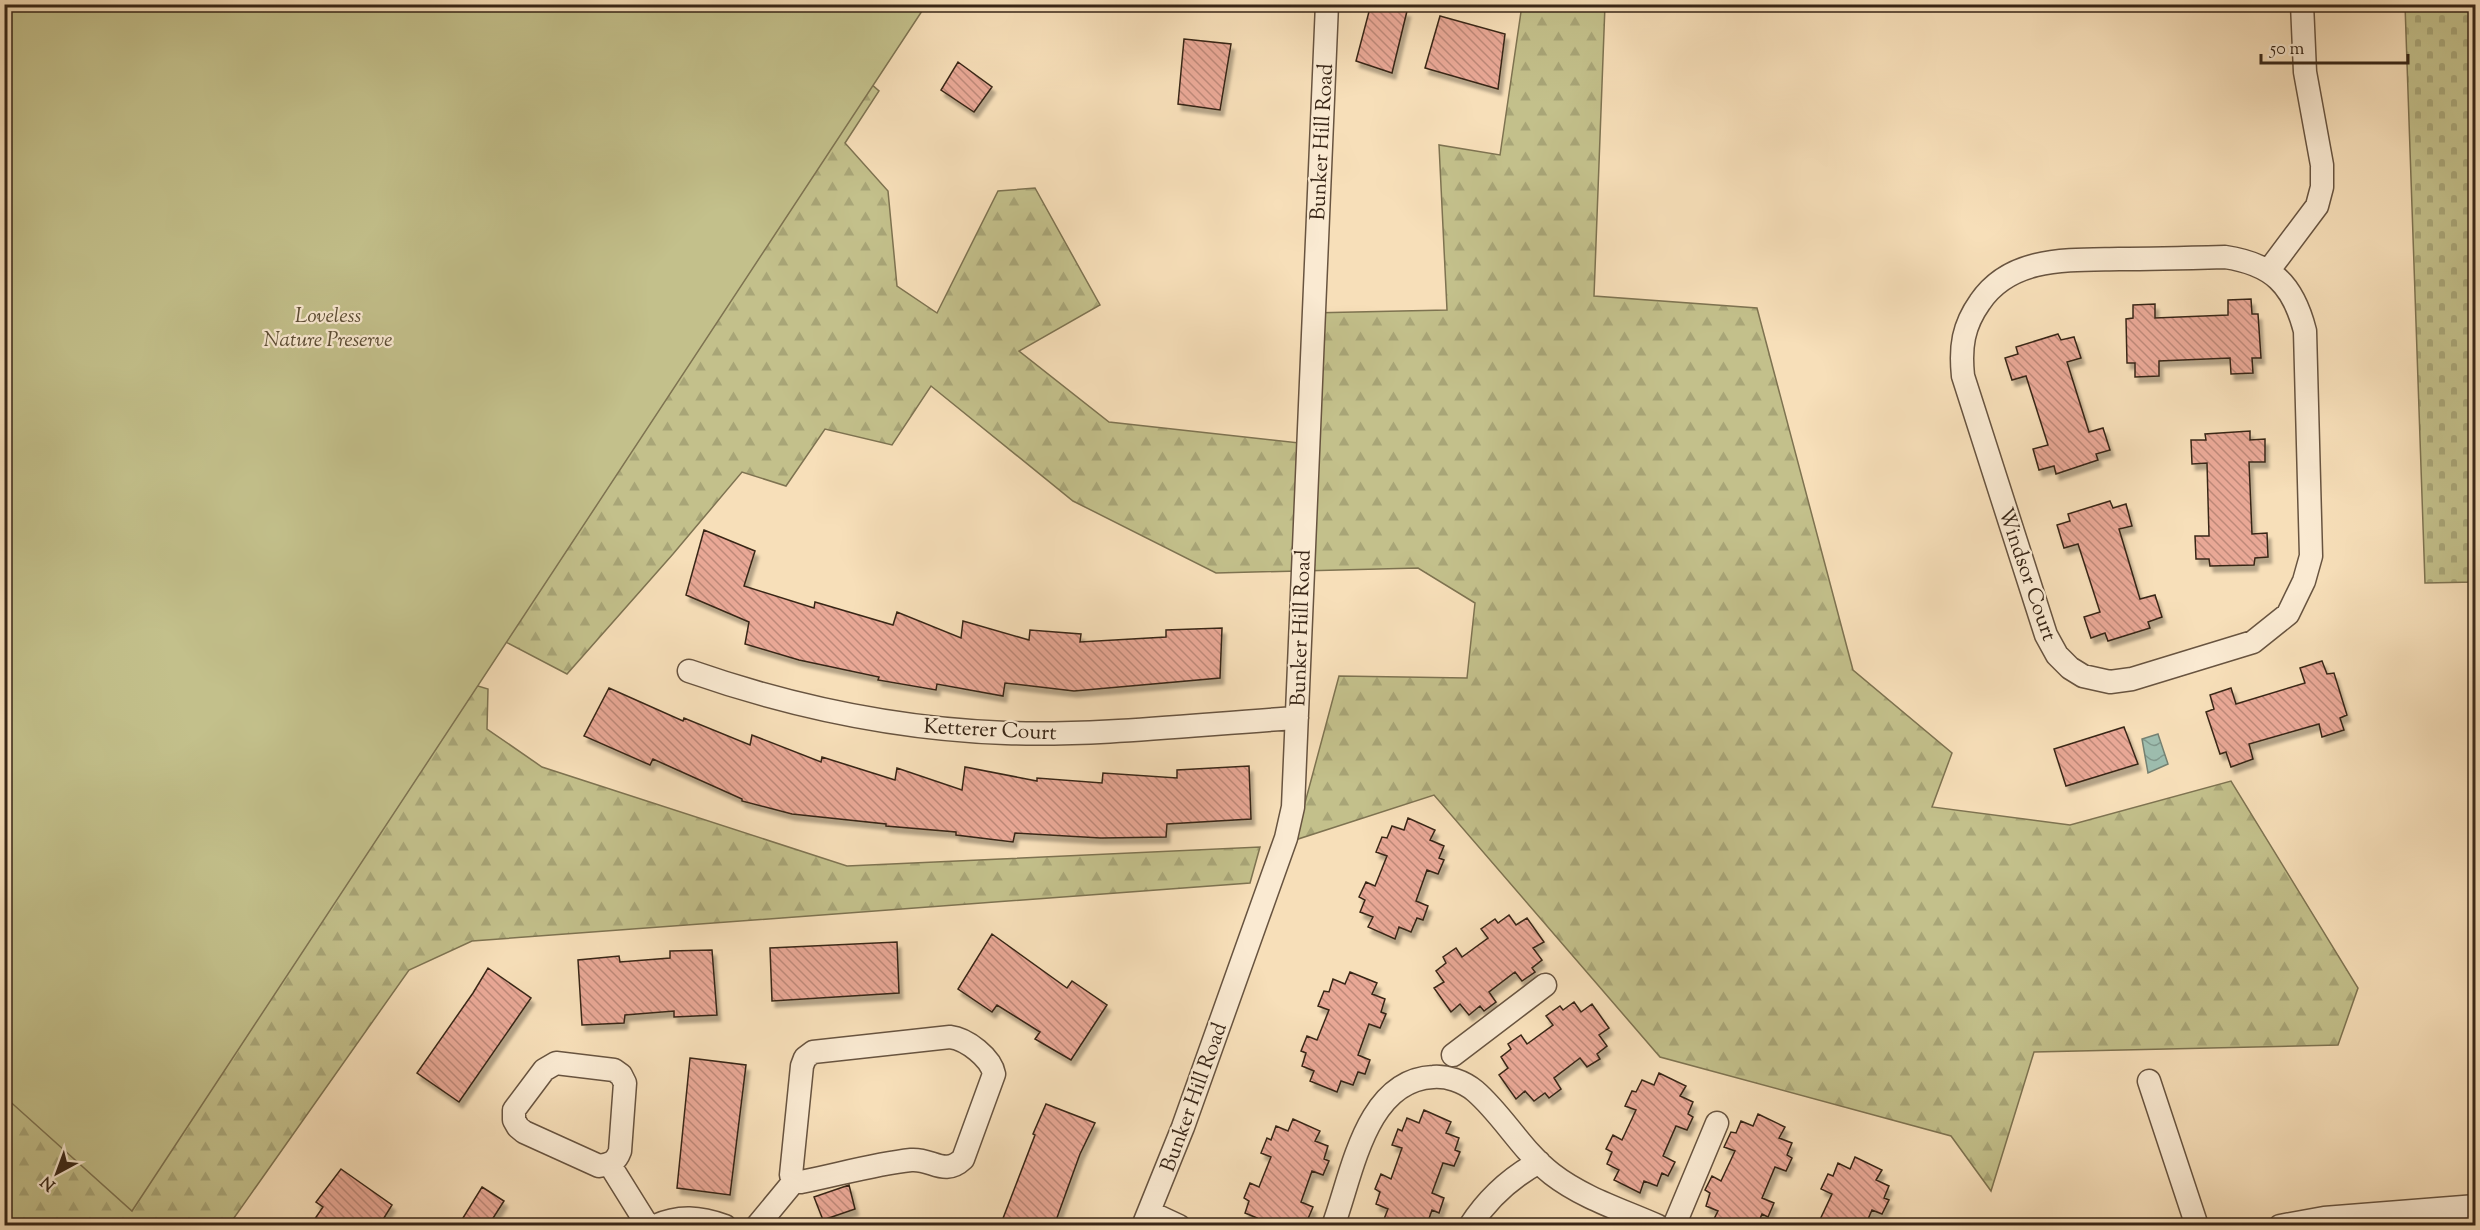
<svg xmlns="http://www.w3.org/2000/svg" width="2480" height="1230" font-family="'Sorts Mill Goudy',serif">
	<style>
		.forest { fill: url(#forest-firs); stroke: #7e7351; stroke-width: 1.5 }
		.cemetery { fill: url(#cemetery-stones); stroke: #7e7351; stroke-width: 1.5 }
		.green { fill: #c3c08b; stroke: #7e7351; stroke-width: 1.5 }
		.water { fill: url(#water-waves); stroke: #758172; stroke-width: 1.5 }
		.building { fill: url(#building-back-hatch); stroke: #382617; stroke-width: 1.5; filter: url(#shadow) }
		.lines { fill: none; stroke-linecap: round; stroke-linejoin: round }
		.street-casing { stroke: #685440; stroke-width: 25 }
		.street { stroke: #faead2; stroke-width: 22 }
		.labels { text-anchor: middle; stroke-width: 4.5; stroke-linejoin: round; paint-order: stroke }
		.street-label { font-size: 21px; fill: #382617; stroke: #faead2 }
		.park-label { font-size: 21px; font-style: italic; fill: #5b4c34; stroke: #faead2 }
	</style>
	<defs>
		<pattern id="forest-firs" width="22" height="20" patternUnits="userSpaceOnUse" patternTransform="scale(1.5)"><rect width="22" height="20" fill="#c3c08b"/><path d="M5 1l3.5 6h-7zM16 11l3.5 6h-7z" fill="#a8a577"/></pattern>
		<pattern id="cemetery-stones" width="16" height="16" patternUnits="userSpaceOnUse" patternTransform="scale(1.5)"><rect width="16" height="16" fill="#c3c08b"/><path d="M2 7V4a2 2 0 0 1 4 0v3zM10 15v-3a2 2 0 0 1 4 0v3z" fill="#a8a577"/></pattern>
		<pattern id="water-waves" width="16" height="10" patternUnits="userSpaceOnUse" patternTransform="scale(1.5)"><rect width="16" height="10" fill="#9dbdae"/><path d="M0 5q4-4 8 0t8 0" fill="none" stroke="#81998d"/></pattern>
		<pattern id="building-back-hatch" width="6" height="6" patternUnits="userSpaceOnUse" patternTransform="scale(1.5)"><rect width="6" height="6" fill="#e9a896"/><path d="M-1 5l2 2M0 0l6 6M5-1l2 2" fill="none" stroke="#be8979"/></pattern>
		<filter id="shadow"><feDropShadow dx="3.5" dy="6" stdDeviation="1.5" flood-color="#0004"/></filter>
	</defs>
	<rect width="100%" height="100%" fill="#f7dfb9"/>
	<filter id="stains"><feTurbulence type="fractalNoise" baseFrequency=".00333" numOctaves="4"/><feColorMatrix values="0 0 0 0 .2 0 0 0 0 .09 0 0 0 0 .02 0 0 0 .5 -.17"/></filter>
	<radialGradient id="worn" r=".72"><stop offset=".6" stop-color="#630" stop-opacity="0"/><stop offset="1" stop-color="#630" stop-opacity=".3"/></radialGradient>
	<!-- forest -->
	<path class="forest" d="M5,5L831,49L879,91L845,143L888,191L897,286L937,313L998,191L1035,188L1100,305L1019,351L1109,422L1308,444L1309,313L1447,310L1439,145L1500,155L1522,5H1605L1594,296L1757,308L1853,670L1952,753L1932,807L2070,825L2231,781L2358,988L2338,1045L2034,1052L1991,1191L1951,1136L1660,1057L1434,795L1295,840L1339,676L1467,678L1475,603L1418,568L1216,573L1073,501L931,386L892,445L825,429L786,486L742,472L673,554L567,674L429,602L415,667L488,689L487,729L542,767L847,866L1260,847L1250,883L472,941L409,970L229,1225L5,1226Z"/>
	<!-- cemetery -->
	<path class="cemetery" d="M2405,5H2475V582L2425,583Z"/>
	<!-- green -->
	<path class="green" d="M5,4L926,5L132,1211L5,1097Z"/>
	<!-- water -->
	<path class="water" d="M2158,734L2168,764L2148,773L2142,739Z"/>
	<!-- building -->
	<path class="building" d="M1371,4L1407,11L1392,73L1356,61Z
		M1440,16L1505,34L1498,89L1425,68Z
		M1184,39L1231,44L1220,110L1178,104Z
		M958,62L992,87L974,112L941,90Z
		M2251,299L2252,314H2258L2261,358H2252L2253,373L2231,374L2230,358L2159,361V376L2135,377V363H2127L2126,319L2133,318V305L2155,304V318L2228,315V300Z
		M2058,334L2061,340L2074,337L2081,358L2067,362L2089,432L2103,428L2110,450L2096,454L2098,460L2056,474L2054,466L2039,470L2033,449L2048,445L2026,376L2012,380L2005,358L2018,354L2016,347Z
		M2250,431V440L2265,439V462H2249L2252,534L2267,533L2268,557L2255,558L2254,565L2210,566L2209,559H2196L2195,536H2209L2207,463L2192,464L2191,440H2206L2205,434Z
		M2110,501L2113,508L2126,504L2132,526L2119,529L2140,599L2155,595L2162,617L2148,622L2150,628L2108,641L2105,633L2091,638L2084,617L2100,612L2078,544L2064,548L2057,525L2070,521L2068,514Z
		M704,530L755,551L744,586L814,608L815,602L893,625L897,612L961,638L963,621L1029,640L1030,630L1081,634L1080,642L1166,637V630L1222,628L1220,678L1074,691L1005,683L1003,696L937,684L936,690L878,680L879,677L799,660L745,644L749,622L686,595Z
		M2322,661L2327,674L2334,673L2347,715L2340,718L2344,730L2322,737L2319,724L2249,744L2253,759L2231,767L2226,752L2220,754L2206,712L2214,709L2210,695L2231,688L2236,704L2305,683L2300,668Z
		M609,688L683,721L684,718L750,745L752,735L821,762L822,757L895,780L897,768L962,790L965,767L1037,781V778L1102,783L1103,773L1177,778V770L1249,766L1251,819L1167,824L1166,837L1101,838L1015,833L1013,842L956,835V832L886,826V824L792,814L742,801V799L653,759L650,765L584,736Z
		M2124,727L2138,764L2066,786L2054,749Z
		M1408,818L1435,830L1430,840L1444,846L1439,858L1444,860L1438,874L1427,870L1416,901L1428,906L1423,920L1417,918L1411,932L1399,927L1395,939L1368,927L1373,917L1360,912L1365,900L1359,897L1366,882L1375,886L1387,856L1376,852L1382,837L1387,838L1392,826L1404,830Z
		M1509,915L1516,925L1527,918L1544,942L1533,948L1542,960L1532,968L1535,972L1522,981L1515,972L1489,992L1496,1002L1484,1011L1480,1006L1469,1015L1460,1004L1451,1012L1434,988L1444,982L1436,971L1446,963L1443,957L1456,948L1462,957L1488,938L1481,929L1495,919L1498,923Z
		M992,934L1067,988L1072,981L1107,1005L1071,1060L1035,1039L1040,1032L997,1005L992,1012L958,989Z
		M897,942L899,993L772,1001L770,948Z
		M712,950L717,1015L674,1017V1011L625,1015L624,1023L582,1025L578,960L619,956L620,962L670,958V951Z
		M488,968L531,998L459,1102L417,1073L473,993Z
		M1350,972L1377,983L1372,994L1385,999L1381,1012L1386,1014L1380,1028L1369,1024L1358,1055L1370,1060L1365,1074L1358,1072L1353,1085L1341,1081L1337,1092L1310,1081L1314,1071L1302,1066L1306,1053L1301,1051L1307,1036L1317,1040L1329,1010L1318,1006L1324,991L1329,992L1333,979L1345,984Z
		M1574,1002L1581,1012L1592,1004L1609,1028L1599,1035L1607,1046L1597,1054L1600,1059L1587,1067L1580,1058L1554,1078L1561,1089L1549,1098L1545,1093L1534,1101L1525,1091L1516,1099L1499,1075L1508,1068L1501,1057L1511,1049L1508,1044L1521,1035L1527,1044L1553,1025L1546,1016L1560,1006L1563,1010Z
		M690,1058L746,1065L730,1195L677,1188Z
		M1659,1073L1686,1086L1680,1096L1693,1102L1688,1114L1693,1117L1687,1130L1676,1126L1663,1156L1675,1162L1668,1176L1662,1173L1657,1186L1644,1181L1640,1193L1614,1180L1619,1170L1607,1164L1612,1152L1606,1149L1613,1135L1622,1140L1636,1110L1625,1106L1632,1091L1636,1092L1642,1080L1654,1085Z
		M1046,1104L1095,1123L1080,1154L1054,1226H1012L1002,1221L1035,1135L1033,1134Z
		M1424,1110L1451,1122L1446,1133L1459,1138L1455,1150L1460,1152L1454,1166L1443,1163L1432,1193L1444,1198L1439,1213L1432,1210L1427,1224L1415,1219L1413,1226H1399L1384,1219L1388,1209L1376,1204L1380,1192L1375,1189L1381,1174L1391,1179L1402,1148L1392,1145L1398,1129L1402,1131L1407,1118L1419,1123Z
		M1758,1114L1785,1127L1779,1138L1792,1143L1787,1155L1792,1158L1786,1171L1775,1167L1762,1198L1774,1203L1768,1217L1762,1214L1757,1226H1722L1713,1221L1718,1211L1706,1206L1710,1193L1705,1190L1712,1176L1721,1181L1735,1151L1724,1147L1731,1132L1736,1133L1741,1121L1753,1126Z
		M1293,1119L1320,1131L1315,1141L1328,1146L1324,1159L1329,1161L1323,1175L1312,1171L1301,1202L1313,1207L1307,1221L1301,1219L1299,1226H1254L1257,1218L1245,1213L1249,1201L1244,1198L1250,1183L1259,1187L1271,1157L1261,1153L1267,1138L1271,1140L1276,1126L1288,1131Z
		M1855,1157L1882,1170L1876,1180L1889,1186L1884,1198L1889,1200L1882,1214L1872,1210L1865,1226H1817L1832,1194L1821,1189L1828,1174L1833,1176L1838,1163L1850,1169Z
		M341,1169L392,1205L379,1226H310L323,1207L316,1202Z
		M849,1185L855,1209L823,1220L814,1197Z
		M482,1187L504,1201L488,1226H458Z"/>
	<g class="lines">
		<defs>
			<path id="street" d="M2225,257C2272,264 2293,284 2305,331L2311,556L2304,581L2288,614L2253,642L2132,679L2110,682L2083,676L2070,668L2057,655L2046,635L1963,376C1960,347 1963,326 1980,302C2011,256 2069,260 2119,259C2154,259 2190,258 2225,257Z
				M2269,270L2317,206L2322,187V165L2305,72L2302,4
				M689,671C792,707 897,729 1006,733C1102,736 1200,724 1297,718
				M950,1037C967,1039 991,1058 994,1074L963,1159C944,1177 932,1158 911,1160C874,1164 837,1175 801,1182L795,1180L791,1175L802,1066L805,1058L813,1052Z
				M1453,1055L1545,985
				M556,1063L614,1070L621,1075L625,1083L620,1151C616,1162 611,1164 599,1166L524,1132L518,1127L514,1120V1110L544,1070Z
				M2149,1081L2197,1226
				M610,1165L648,1226
				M1149,1212L1179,1226
				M655,1226C679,1215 700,1217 725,1226
				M757,1226L795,1180
				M1143,1226L1183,1127L1286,838L1293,807L1327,4
				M1333,1226C1352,1176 1365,1080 1433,1077C1447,1076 1463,1081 1475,1091C1503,1115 1522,1151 1552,1174C1583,1198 1622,1210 1658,1226
				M1470,1226C1488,1198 1510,1178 1539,1162
				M1674,1226L1717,1123
				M2280,1226L2324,1218L2476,1206"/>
		</defs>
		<!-- street casing -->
		<use href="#street" class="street-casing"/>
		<!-- street -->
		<use href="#street" class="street"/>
	</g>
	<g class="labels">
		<!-- street labels -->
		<g class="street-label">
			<text transform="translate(1321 142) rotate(-87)" y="7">Bunker Hill Road</text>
			<text transform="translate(2028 574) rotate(71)" y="7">Windsor Court</text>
			<text transform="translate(1300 628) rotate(-88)" y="7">Bunker Hill Road</text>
			<text transform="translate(990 729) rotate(3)" y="7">Ketterer Court</text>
			<text transform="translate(1193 1097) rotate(-70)" y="7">Bunker Hill Road</text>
		</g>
		<!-- park labels -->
		<g class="park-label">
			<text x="328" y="322">Loveless<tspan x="328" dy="24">Nature Preserve</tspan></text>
		</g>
	</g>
	<!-- margin -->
	<rect width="2480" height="1230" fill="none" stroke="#f7dfb9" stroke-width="24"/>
	<rect x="6" y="6" width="2468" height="1218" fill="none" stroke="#382617" stroke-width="3"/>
	<rect x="12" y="12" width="2456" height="1206" fill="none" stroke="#382617" stroke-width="1.5"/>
	<!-- north arrow -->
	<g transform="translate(57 1173) rotate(221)" stroke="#faead2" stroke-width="4.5" paint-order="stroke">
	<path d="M0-4.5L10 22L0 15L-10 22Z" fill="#382617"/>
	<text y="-9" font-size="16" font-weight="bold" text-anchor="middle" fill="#382617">N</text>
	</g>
	<!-- scale -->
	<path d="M2261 54v9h147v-9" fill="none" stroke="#382617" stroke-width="3"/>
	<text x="2270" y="54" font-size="18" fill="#382617" stroke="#faead2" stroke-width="4.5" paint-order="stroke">50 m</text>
	<rect width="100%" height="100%" filter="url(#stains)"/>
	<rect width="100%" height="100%" fill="url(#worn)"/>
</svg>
